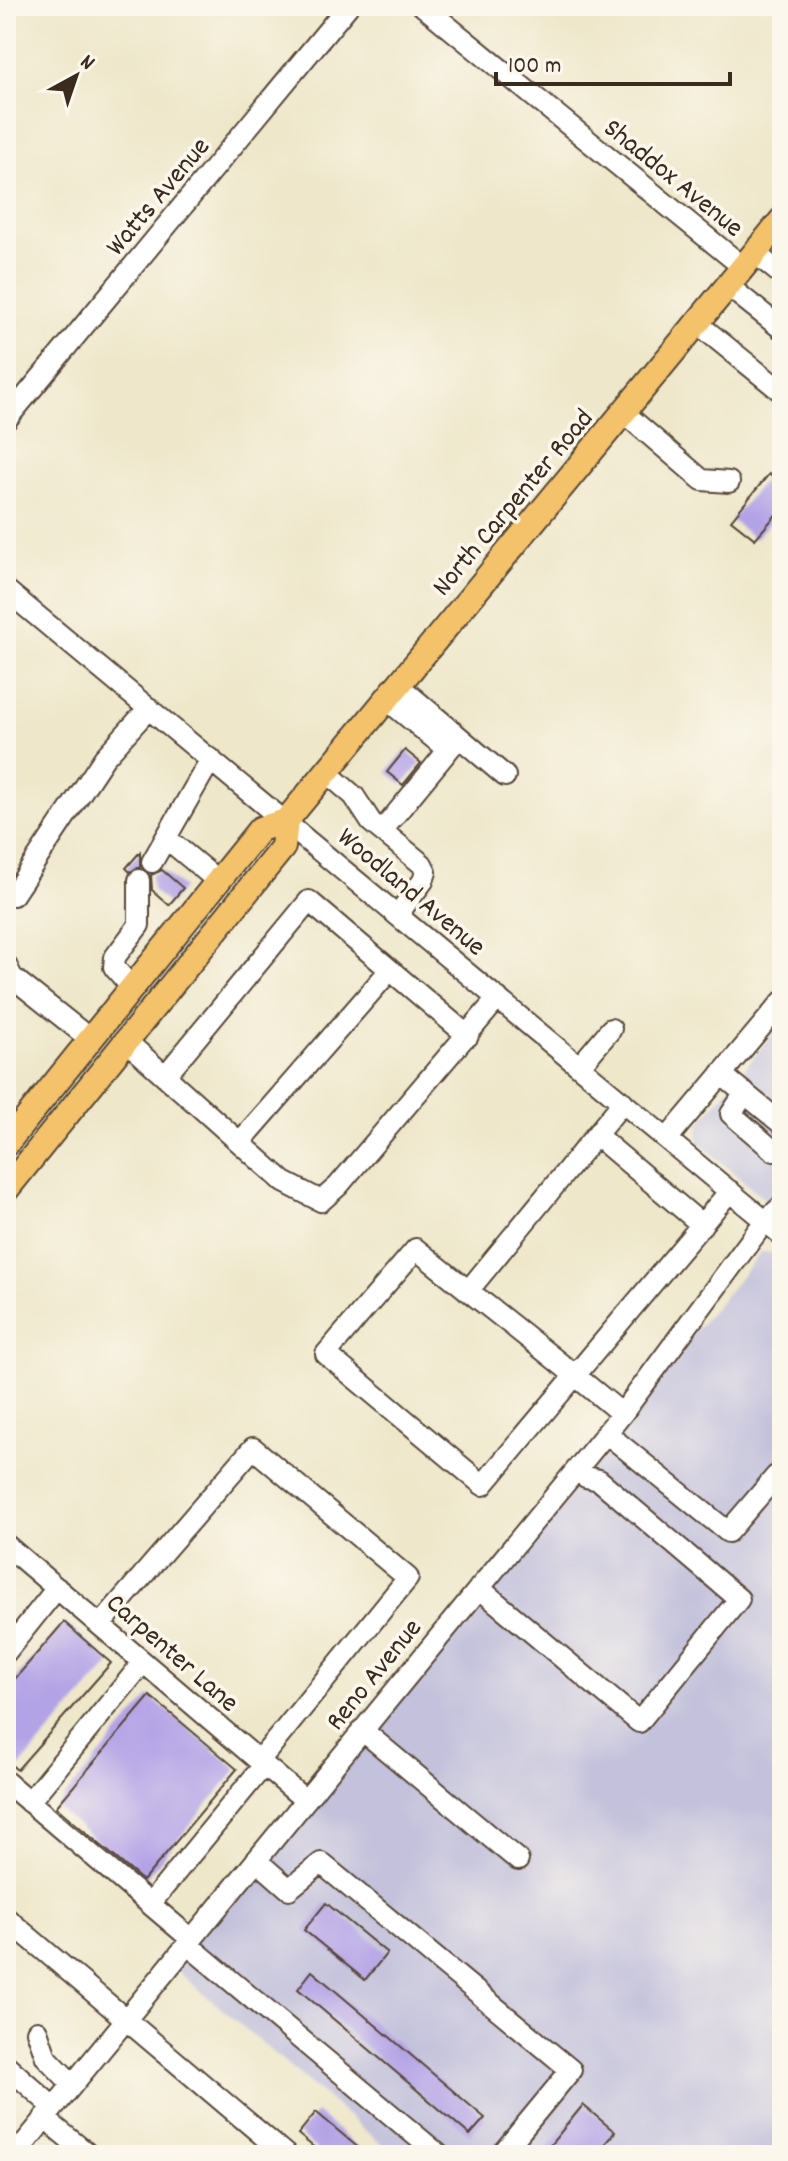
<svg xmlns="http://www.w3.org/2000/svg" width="788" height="2161" font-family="Dekko,sans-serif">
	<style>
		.industrial { fill: #c3c1db }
		.building { fill: #b2a2e6 }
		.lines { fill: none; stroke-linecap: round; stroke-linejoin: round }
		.minor-casing { stroke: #564638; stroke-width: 24 }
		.major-casing { stroke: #564638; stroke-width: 28 }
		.minor { stroke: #fff; stroke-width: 20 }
		.major { stroke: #f3c26a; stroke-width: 24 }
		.labels { text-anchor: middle; stroke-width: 7; stroke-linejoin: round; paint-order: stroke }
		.street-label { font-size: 28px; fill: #3b2a1e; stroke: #fbf7ec }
	</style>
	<rect width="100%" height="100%" fill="#fbf7ec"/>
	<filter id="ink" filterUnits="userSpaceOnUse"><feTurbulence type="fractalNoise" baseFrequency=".0125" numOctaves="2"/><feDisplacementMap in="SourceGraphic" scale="16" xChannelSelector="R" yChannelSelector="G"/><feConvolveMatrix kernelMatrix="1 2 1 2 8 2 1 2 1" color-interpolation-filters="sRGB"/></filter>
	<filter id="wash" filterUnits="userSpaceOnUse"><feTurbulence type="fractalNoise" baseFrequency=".006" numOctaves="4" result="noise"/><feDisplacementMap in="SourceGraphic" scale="32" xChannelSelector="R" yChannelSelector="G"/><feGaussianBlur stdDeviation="1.8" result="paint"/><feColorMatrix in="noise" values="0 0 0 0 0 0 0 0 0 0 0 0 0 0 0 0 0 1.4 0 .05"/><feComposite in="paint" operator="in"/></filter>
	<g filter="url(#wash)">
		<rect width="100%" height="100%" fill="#eee7ca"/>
		<!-- industrial -->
		<path class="industrial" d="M782,1023V1214L698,1142L699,1124Z
			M761,1252L777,1253L782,1257V2155H394L170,1965Z"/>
		<g id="blocks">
			<!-- building -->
			<path class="building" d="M769,474L782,485V508L755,539L731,520Z
				M405,750L421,763L403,785L387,772Z
				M140,852V867L130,872L126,868Z
				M162,870L183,888L169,905L152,890L151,875Z
				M64,1622L111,1663L17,1770L6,1760V1689Z
				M150,1696L237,1769L143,1881L56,1807Z
				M326,1903L387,1953L365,1980L304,1930Z
				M312,1971L485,2118L470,2135L298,1989Z
				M583,2105L615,2132L595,2155H542Z
				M316,2112L367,2155H323L298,2134Z"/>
		</g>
	</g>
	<g filter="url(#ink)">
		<use href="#blocks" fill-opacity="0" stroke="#564638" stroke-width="2"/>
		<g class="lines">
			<defs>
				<path id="minor" d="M423,6L743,267
					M755,253L782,275
					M728,286L782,329
					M697,323L782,392
					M623,412L702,480L729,482
					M6,420L348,6
					M6,590L782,1235
					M398,685L505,776
					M386,699L448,750
					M326,772L354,796L371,822L422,864L426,872L423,881L398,914
					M382,831L459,737
					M166,838L218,881
					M152,862L211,759
					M13,895L104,758L149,708
					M6,965L12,977L90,1039
					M132,988L114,967L115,957L139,925V880
					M126,1041L284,1182L321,1201L338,1186L498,998
					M580,1066L611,1029
					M721,1074L782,1124
					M165,1076L309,901L468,1036
					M745,1093L731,1114L774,1151
					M597,1136L702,1225
					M667,1139L782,1002
					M241,1141L390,970
					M468,1291L623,1102
					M622,1414C554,1357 484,1304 416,1249L326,1354L483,1485L730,1191
					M606,1433L728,1532L776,1476
					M6,1545L305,1800
					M479,1588L639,1722L739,1599L599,1480L586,1477L577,1469
					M100,1625L253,1448L408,1578L259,1761
					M6,1652L57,1588
					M362,1730L518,1860
					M6,1782L191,1939
					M29,1802L137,1670
					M256,1860L289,1889L321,1863L571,2070L501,2155
					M150,1904L264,1765
					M6,1918L286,2155
					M187,1944L439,2155
					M37,2031L46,2057L72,2084
					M6,2065L53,2107
					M44,2118L89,2155
					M15,2155L622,1414L765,1221L782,1206"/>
				<path id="major" d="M6,1144L260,829L286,821L782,220
					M6,1190L283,847L286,821"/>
			</defs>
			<!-- minor casing -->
			<use href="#minor" class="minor-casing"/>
			<!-- major casing -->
			<use href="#major" class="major-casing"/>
			<!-- minor -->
			<use href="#minor" class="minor"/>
			<!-- major -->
			<use href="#major" class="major"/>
		</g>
	</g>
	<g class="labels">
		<!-- street labels -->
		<g class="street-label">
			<text transform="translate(675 176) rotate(39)" y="10">Shaddox Avenue</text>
			<text transform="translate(156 195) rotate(-50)" y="10">Watts Avenue</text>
			<text transform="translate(511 501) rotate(-50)" y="10">North Carpenter Road</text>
			<text transform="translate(413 890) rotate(40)" y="10">Woodland Avenue</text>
			<text transform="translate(174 1651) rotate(41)" y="10">Carpenter Lane</text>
			<text transform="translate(372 1673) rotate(-51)" y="10">Reno Avenue</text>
		</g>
	</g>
	<!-- margin -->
	<rect width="788" height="2161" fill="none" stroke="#fbf7ec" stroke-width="32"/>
	<!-- north arrow -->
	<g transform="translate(76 76) rotate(40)" stroke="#fbf7ec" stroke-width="6" paint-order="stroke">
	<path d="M0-6L14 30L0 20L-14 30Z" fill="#3b2a1e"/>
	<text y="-12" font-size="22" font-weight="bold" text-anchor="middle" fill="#3b2a1e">N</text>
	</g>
	<!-- scale -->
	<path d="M496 72v12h234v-12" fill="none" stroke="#3b2a1e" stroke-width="4"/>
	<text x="508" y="72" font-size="24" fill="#3b2a1e" stroke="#fbf7ec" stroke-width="6" paint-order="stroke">100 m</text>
</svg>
